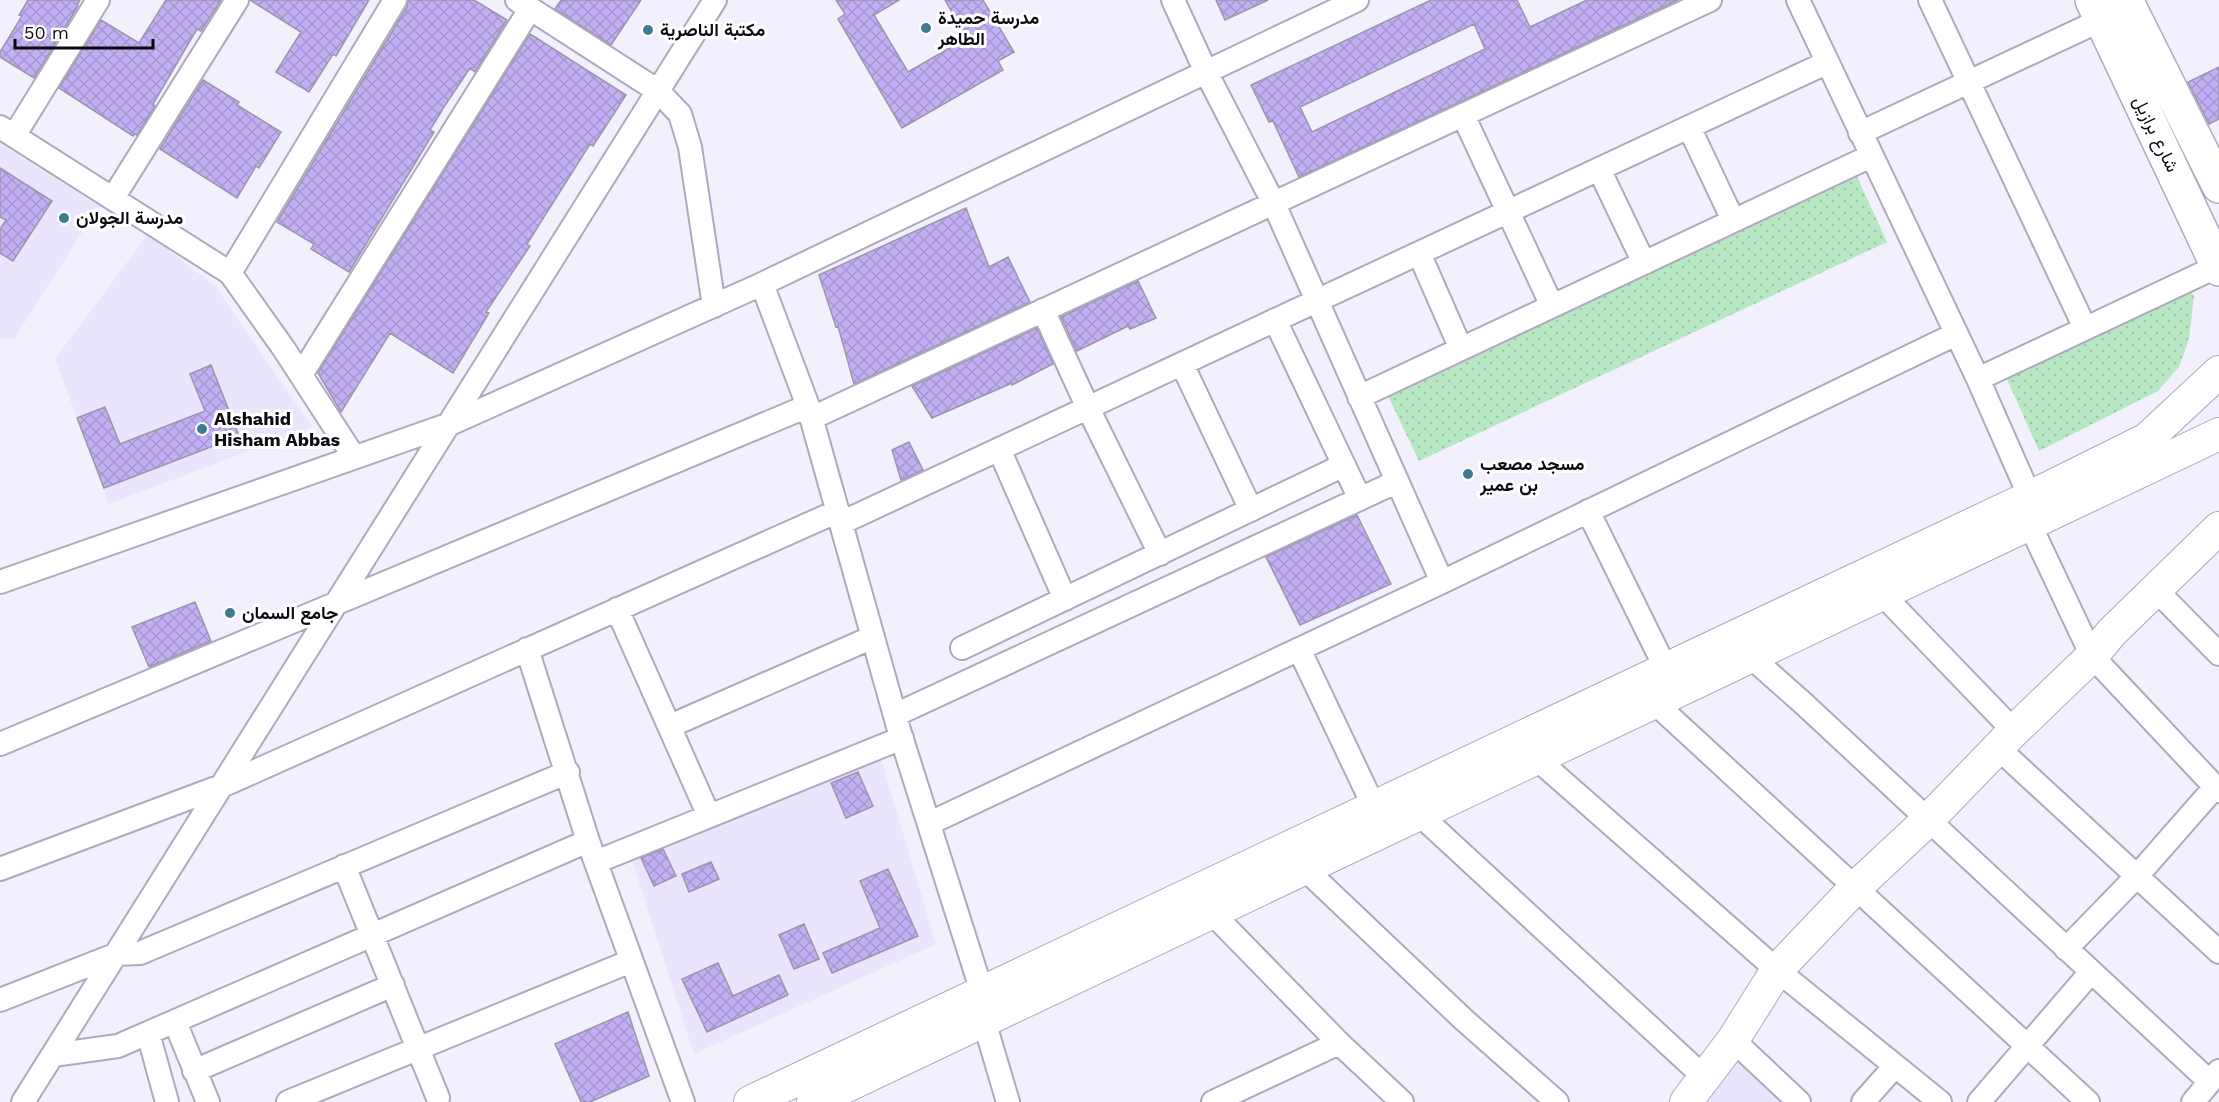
<svg xmlns="http://www.w3.org/2000/svg" width="2219" height="1102" font-family="'Work Sans',Vazirmatn,sans-serif">
	<style>
		.built { fill: #eae4fc }
		.green { fill: url(#green-dots) }
		.building { fill: url(#building-cross-hatch); stroke: #9b96aa; stroke-width: 1.5; fill-rule: evenodd }
		.lines { fill: none; stroke-linecap: round; stroke-linejoin: round }
		.street-casing { stroke: #aea9be; stroke-width: 26 }
		.secondary-casing { stroke: #aea9be; stroke-width: 34 }
		.highway-casing { stroke: #aea9be; stroke-width: 36 }
		.street { stroke: #fff; stroke-width: 22 }
		.secondary { stroke: #fff; stroke-width: 32 }
		.highway { stroke: #fff; stroke-width: 33 }
		.poi-dot { fill: #3e7b91; stroke: #fff; stroke-width: 2 }
		.labels { text-anchor: middle; stroke-width: 6; stroke-linejoin: round; paint-order: stroke }
		.poi-label { font-size: 18px; font-weight: bold; fill: #0d0b12; stroke: #fff; text-anchor: start }
		.street-label { font-size: 18px; fill: #0d0b12; stroke: #fff }
	</style>
	<defs>
		<pattern id="green-dots" width="8" height="8" patternUnits="userSpaceOnUse" patternTransform="scale(1.5)"><rect width="8" height="8" fill="#b8e8c3"/><path d="M2 2h.1M6 6h.1" fill="none" stroke="#9dc6a6" stroke-width="1.8" stroke-linecap="round"/></pattern>
		<pattern id="building-cross-hatch" width="8" height="8" patternUnits="userSpaceOnUse" patternTransform="scale(1.5)"><rect width="8" height="8" fill="#c3b0f4"/><path d="M0 0l8 8M0 8l8-8" fill="none" stroke="#a696d0"/></pattern>
	</defs>
	<rect width="100%" height="100%" fill="#f3f0fd"/>
	<!-- built -->
	<path class="built" d="M0,144L99,206L14,339H0Z
		M148,234L216,287L312,427L109,504L55,359Z
		M880,756L936,944L694,1054L631,857Z
		M1741,1057L1791,1102H1708Z"/>
	<!-- green -->
	<path class="green" d="M1855,172L1887,242L1419,461L1387,394Z
		M2188,291L2194,295L2189,339L2179,367L2158,391L2039,451L2006,377Z"/>
	<!-- building -->
	<path class="building" d="M28,0H80L77,5L78,6L34,78L0,57V52L22,16L19,15Z
		M166,0H221L201,31L197,29L153,104L155,106L137,135L135,134L133,136L59,88L101,20L139,43Z
		M250,0H369L336,56L333,54L309,92L276,72L301,32Z
		M408,0H474L507,20L475,72L470,68L444,107L430,130L434,132L349,272L311,249L314,244L277,222L407,7Z
		M561,0H641L611,45L555,9Z
		M836,0H899L874,15L908,72L967,38L945,0H983L1014,52L998,61L1003,70L902,128L838,19L845,14Z
		M1216,0H1268L1225,20Z
		M1431,0H1517L1530,27L1587,0H1678L1299,177L1273,121L1269,122L1251,85ZM1474,24L1485,49L1312,132L1300,107Z
		M530,34L626,95L593,146L590,144L527,244L530,246L486,312L489,313L453,373L390,333L341,412L318,373Z
		M2219,67V119L2209,124L2188,82Z
		M203,80L239,102L237,105L281,132L259,168L256,166L237,198L160,149Z
		M0,168L52,201L13,261L0,253V229L6,220L0,217Z
		M966,208L989,267L1008,257L1030,302L854,384L838,326L836,327L819,275Z
		M1138,281L1156,318L1130,329L1128,326L1077,351L1061,317Z
		M1037,328L1053,364L1012,385V383L932,418L912,386Z
		M211,365L239,436L104,488L77,418L105,407L120,444L205,411L190,374Z
		M909,442L923,470L901,480L892,450Z
		M1357,515L1391,584L1300,625L1266,557Z
		M195,602L211,641L149,667L132,627Z
		M858,772L873,806L846,818L831,783Z
		M663,849L676,876L654,886L641,858Z
		M711,862L719,879L689,892L682,874Z
		M888,869L918,936L832,973L823,953L880,928L860,881Z
		M804,924L819,959L794,969L779,935Z
		M718,963L733,996L779,975L788,995L707,1032L682,979Z
		M628,1012L649,1076L590,1102H581L555,1044Z"/>
	<g class="lines">
		<defs>
			<path id="street" d="M517,0L658,91L680,114L690,147L714,306
				M1173,0L1206,72L1357,0
				M1798,0L1978,379L2030,497
				M1930,0L2085,328
				M1463,115L1552,306
				M0,127L230,273L284,349L354,457
				M1689,127L1733,220
				M1860,133L2101,20
				M14,136L98,0
				M1599,169L1644,263
				M113,198L237,0
				M1419,253L1461,349
				M230,273L395,0
				M762,284L808,406L899,730L982,992L984,1021L1008,1102
				M1043,310L1088,408L1160,554
				M1275,320L1360,499
				M1182,364L1251,510
				M301,375L530,9
				M1978,379L2218,266
				M1359,397L1871,156
				M812,418L1710,0
				M999,449L1065,599
				M1588,511L1666,669
				M841,523L1826,63
				M2030,525L2092,656L2219,791
				M0,582L450,424L762,284L1206,72L1274,204L1442,582
				M2156,590L2219,654
				M1883,595L2014,731
				M617,609L709,816
				M962,648L1344,465
				M527,649L588,841L683,1102
				M1299,649L1374,807
				M1751,657L1804,704L2210,1082
				M1655,703L2088,1102
				M895,715L1396,482
				M670,726L873,637
				M0,744L808,406
				M1998,748L2219,952
				M1537,759L1777,970L1940,1102
				M1420,815L1704,1077
				M930,823L1442,582L1956,334
				M596,862L902,738
				M344,866L438,1098
				M0,869L224,785L838,511
				M1305,869L1463,1019L1557,1102
				M1212,913L1339,1043L1402,1102
				M2066,949L2137,876L2215,787
				M0,1000L117,954L140,953L568,772
				M175,1022L208,1102
				M148,1033L167,1102
				M1733,1040L1799,1102
				M53,1055L118,1046L588,841
				M194,1071L393,985
				M23,1102L715,0
				M288,1102L631,961
				M1213,1102L1339,1043
				M1863,1102L1895,1066
				M1979,1102L2091,972
				M2193,1102L2219,1071"/>
			<path id="secondary" d="M750,1102L2030,497L2147,439L2219,372
				M813,1102L2219,434
				M1686,1102L1733,1040L1777,970L1855,888L1928,820L2014,731L2092,656L2112,632L2219,528"/>
			<path id="highway" d="M2092,0L2219,269
				M2126,0L2219,186"/>
		</defs>
		<!-- street casing -->
		<use href="#street" class="street-casing"/>
		<!-- secondary casing -->
		<use href="#secondary" class="secondary-casing"/>
		<!-- highway casing -->
		<use href="#highway" class="highway-casing"/>
		<!-- street -->
		<use href="#street" class="street"/>
		<!-- secondary -->
		<use href="#secondary" class="secondary"/>
		<!-- highway -->
		<use href="#highway" class="highway"/>
	</g>
	<!-- markers -->
	<g class="poi-dot">
		<circle cx="926" cy="28" r="6"/>
		<circle cx="648" cy="30" r="6"/>
		<circle cx="64" cy="218" r="6"/>
		<circle cx="202" cy="429" r="6"/>
		<circle cx="1468" cy="474" r="6"/>
		<circle cx="230" cy="613" r="6"/>
	</g>
	<g class="labels">
		<!-- poi labels -->
		<g class="poi-label">
			<text x="938" y="24">مدرسة حميدة<tspan x="938" dy="21">الطاهر</tspan></text>
			<text x="660" y="36">مكتبة الناصرية</text>
			<text x="76" y="224">مدرسة الجولان</text>
			<text x="214" y="425">Alshahid<tspan x="214" dy="21">Hisham Abbas</tspan></text>
			<text x="1480" y="470">مسجد مصعب<tspan x="1480" dy="21">بن عمير</tspan></text>
			<text x="242" y="619">جامع السمان</text>
		</g>
		<!-- street labels -->
		<g class="street-label">
			<text transform="translate(2156 134) rotate(64)" y="6">شارع برازيل</text>
		</g>
	</g>
	<!-- scale -->
	<path d="M15 39v9h138v-9" fill="none" stroke="#0d0b12" stroke-width="3"/>
	<text x="24" y="39" font-size="18" fill="#0d0b12" stroke="#ffffff" stroke-width="4.5" paint-order="stroke">50 m</text>
</svg>
